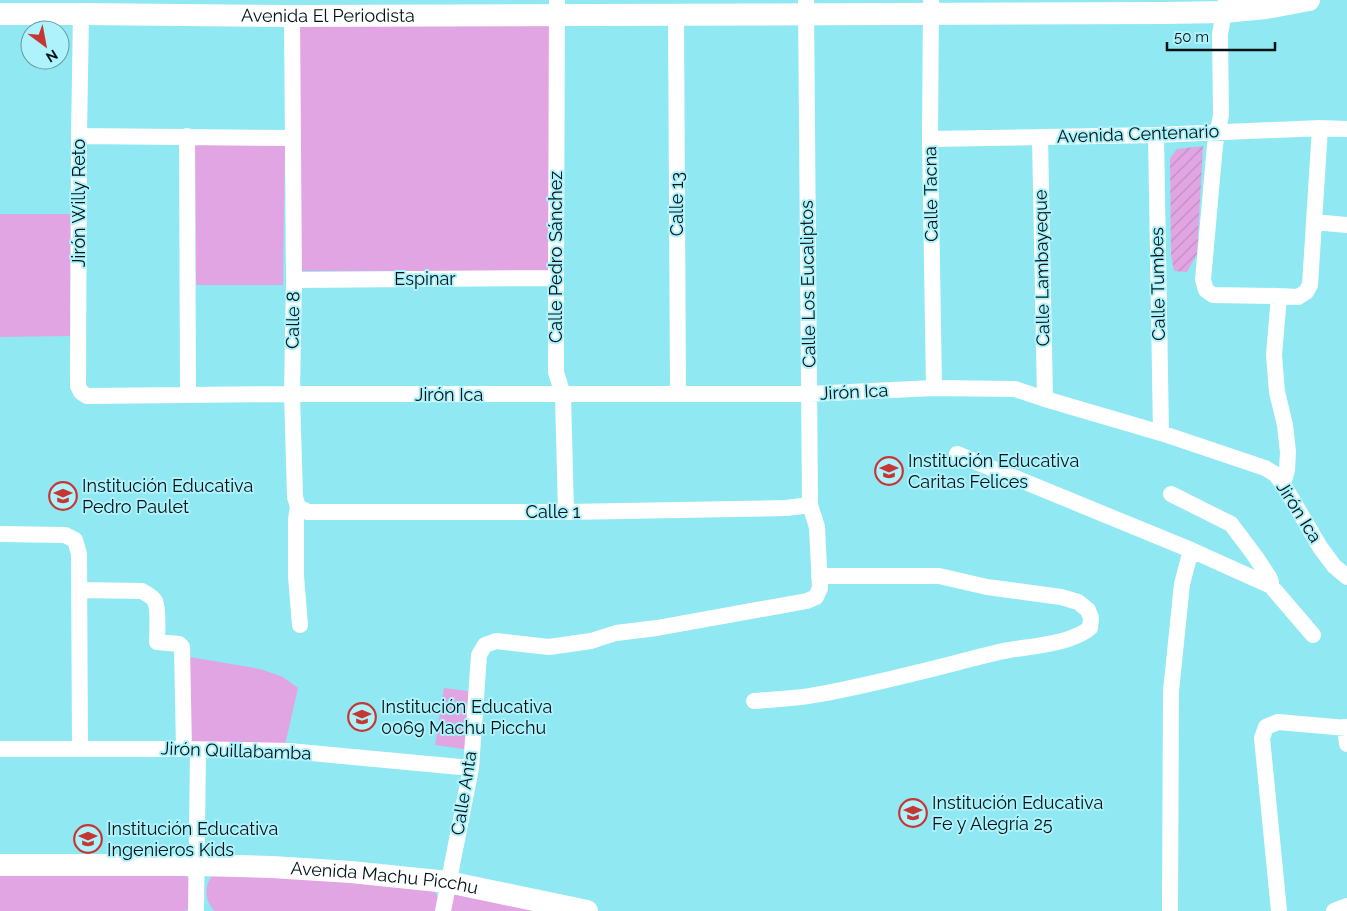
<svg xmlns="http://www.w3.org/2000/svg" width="1347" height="911" font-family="Raleway,sans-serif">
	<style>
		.park { fill: #e2a5e3 }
		.garden { fill: url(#garden-furrows) }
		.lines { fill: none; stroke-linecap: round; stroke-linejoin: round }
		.street { stroke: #fff; stroke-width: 16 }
		.secondary { stroke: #fff; stroke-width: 22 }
		.labels { text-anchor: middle; stroke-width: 4; stroke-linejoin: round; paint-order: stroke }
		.street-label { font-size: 18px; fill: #001216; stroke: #aef2fb }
		.poi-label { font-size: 18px; fill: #001216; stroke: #aef2fb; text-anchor: start }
	</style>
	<defs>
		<pattern id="garden-furrows" width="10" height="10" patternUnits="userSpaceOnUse" patternTransform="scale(1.25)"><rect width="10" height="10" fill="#e2a5e3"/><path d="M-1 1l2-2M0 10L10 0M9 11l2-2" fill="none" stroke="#c08dc2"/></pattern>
	</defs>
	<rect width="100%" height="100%" fill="#90e8f3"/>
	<!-- park -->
	<path class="park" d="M551,23L550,271H300V24Z
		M195,144L285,145L283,285H196Z
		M0,214H71L70,336L0,337Z
		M190,657L260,669L283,677L298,688L285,745L187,742Z
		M444,688L476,692L464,749L435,745Z
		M0,871L186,876L191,882L190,907L186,911H0Z
		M213,874L429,886C438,895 440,898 438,911H214C204,899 204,886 213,874Z
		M455,894L560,911H448L451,901Z"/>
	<!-- garden -->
	<path class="garden" d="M1203,146L1197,254L1187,272L1174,271L1171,255L1170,158L1177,149Z"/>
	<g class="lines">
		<!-- street -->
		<path class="street" d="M557,0L556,278V372L563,395L566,512
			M931,0L930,139L934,388
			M1226,0L1220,34L1221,115L1215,145L1203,280L1206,290L1213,295L1279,296L1298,297L1306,292L1310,285L1320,128
			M81,14L79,136L78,386L81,392L87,396L292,394H809L934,388L1015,389L1045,399L1161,433L1265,468L1275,474L1283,484L1320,547L1334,566L1347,577
			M676,14L678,394
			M292,16L294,280L292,394L295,497L298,507L296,519V576L300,625
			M1156,135L1161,433
			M79,136L292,138
			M187,136L188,395
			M1040,137L1045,399
			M930,139L1156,135L1320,128L1347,129
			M1314,222L1347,225
			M294,280L556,278
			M1279,296L1274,355L1277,392L1285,425L1288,452L1287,470L1283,484
			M957,454L1191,550L1271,586L1313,635
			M1171,494L1231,524L1255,556L1269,577L1271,582V586
			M298,507L308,512H566L786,508L810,505
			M0,534L65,535L75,540L79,554L80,749
			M79,590L142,591C147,594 152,596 155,601C159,610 157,632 157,642L179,644L182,647L184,749
			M754,701C774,699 795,699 815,695C877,684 938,667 999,652C1026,646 1070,645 1090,628L1091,618L1088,610L1078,602L1061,597L987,587L939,576H819
			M1345,727L1347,744
			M0,749H184L289,751L471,768
			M196,911L198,750
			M443,911L471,768L479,655L485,645L496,641L549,647L591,641L616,633L657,628L807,601L816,597L820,588L817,527L810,505L806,0
			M1170,911L1171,691L1182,584L1191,550
			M1279,911L1262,738L1266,727L1278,722L1347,728
			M1334,911L1347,906"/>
		<!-- secondary -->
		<g class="secondary">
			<path id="s1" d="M0,14H81L292,16L1165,13L1224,12L1266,8L1309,0"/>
			<path id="s2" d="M0,865H197L272,867L351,872L448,882L587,911"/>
		</g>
	</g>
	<!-- icons -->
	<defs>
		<symbol id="school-ring" viewBox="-11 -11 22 22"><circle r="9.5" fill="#aef2fb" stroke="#c63734" stroke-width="1.5"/><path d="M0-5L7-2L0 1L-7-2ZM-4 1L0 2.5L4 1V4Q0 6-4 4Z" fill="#c63734"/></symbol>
	</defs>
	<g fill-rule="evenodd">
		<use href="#school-ring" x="873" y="455" width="32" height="32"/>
		<use href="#school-ring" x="47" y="480" width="32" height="32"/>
		<use href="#school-ring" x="346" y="701" width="32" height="32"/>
		<use href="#school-ring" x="897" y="797" width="32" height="32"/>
		<use href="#school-ring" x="72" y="823" width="32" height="32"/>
	</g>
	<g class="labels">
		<!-- street labels -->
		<g class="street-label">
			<text dy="6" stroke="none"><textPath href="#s1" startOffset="328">Avenida El Periodista</textPath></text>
			<text transform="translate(1138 134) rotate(-2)" y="6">Avenida Centenario</text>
			<text transform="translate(931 194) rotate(-91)" y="6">Calle Tacna</text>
			<text transform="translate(79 203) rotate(-90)" y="6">Jirón Willy Reto</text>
			<text transform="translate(677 204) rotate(-90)" y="6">Calle 13</text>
			<text transform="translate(556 257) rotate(-90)" y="6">Calle Pedro Sánchez</text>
			<text transform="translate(1042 268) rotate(-91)" y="6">Calle Lambayeque</text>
			<text x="425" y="285">Espinar</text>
			<text transform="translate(808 284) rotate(-91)" y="6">Calle Los Eucaliptos</text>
			<text transform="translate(1158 284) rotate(-91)" y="6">Calle Tumbes</text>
			<text transform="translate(293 320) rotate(-89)" y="6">Calle 8</text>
			<text transform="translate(854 392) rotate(-3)" y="6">Jirón Ica</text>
			<text x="449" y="401">Jirón Ica</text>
			<text x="553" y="518">Calle 1</text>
			<text transform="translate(1299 512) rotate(58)" y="6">Jirón Ica</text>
			<text transform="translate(236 751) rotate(2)" y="6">Jirón Quillabamba</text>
			<text transform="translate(464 793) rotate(-81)" y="6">Calle Anta</text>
			<text dy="6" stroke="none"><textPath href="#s2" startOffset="385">Avenida Machu Picchu</textPath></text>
		</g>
		<!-- poi labels -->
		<g class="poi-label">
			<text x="908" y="467">Institución Educativa<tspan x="908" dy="21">Caritas Felices</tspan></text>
			<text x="82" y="492">Institución Educativa<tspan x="82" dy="21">Pedro Paulet</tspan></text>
			<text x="381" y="713">Institución Educativa<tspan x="381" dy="21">0069 Machu Picchu</tspan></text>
			<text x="932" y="809">Institución Educativa<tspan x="932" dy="21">Fe y Alegría 25</tspan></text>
			<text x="107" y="835">Institución Educativa<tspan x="107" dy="21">Ingenieros Kids</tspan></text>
		</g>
	</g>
	<!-- north arrow -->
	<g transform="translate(45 45) rotate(148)"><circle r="24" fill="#aef2fb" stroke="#68989f"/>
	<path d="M0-4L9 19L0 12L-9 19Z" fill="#c63734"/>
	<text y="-8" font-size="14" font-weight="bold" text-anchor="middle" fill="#001216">N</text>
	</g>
	<!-- scale -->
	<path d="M1167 42v8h108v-8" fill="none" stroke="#001216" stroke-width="2.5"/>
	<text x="1174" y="42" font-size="15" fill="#001216" stroke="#aef2fb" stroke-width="4" paint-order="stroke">50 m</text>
</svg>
